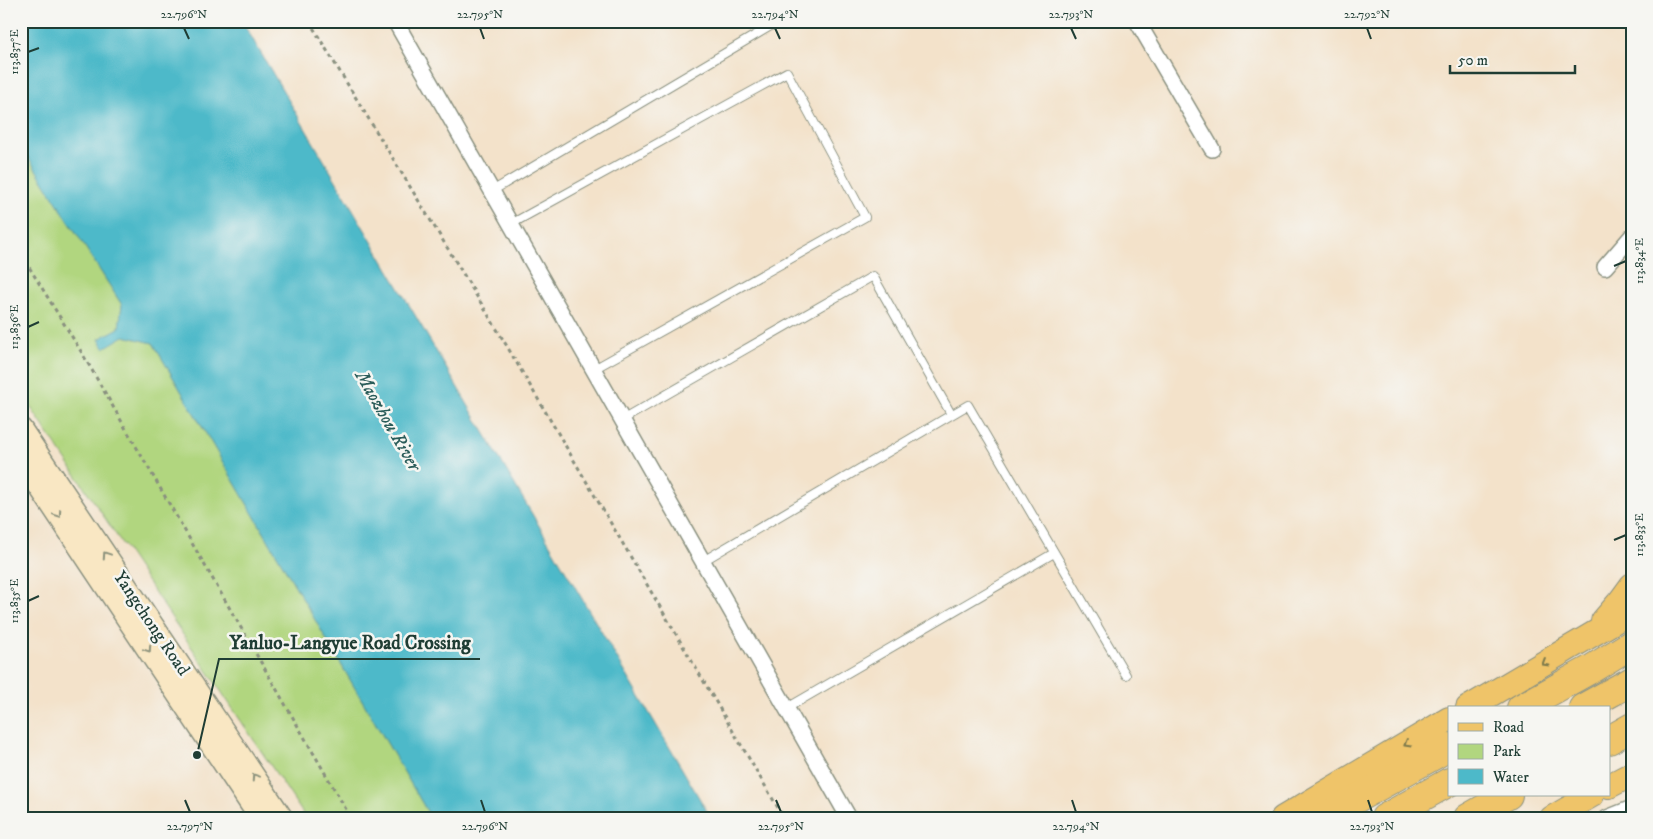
<svg xmlns="http://www.w3.org/2000/svg" width="1653" height="839" font-family="'IM FELL DW Pica',serif">
	<style>
		.green { fill: #b1d67f; stroke: #688a5a }
		.water { fill: #4db9c9; stroke: #367b7e }
		.lines { fill: none; stroke-linecap: round; stroke-linejoin: round }
		.lane-casing { stroke: #89907f; stroke-width: 10 }
		.street-casing { stroke: #89907f; stroke-width: 18 }
		.secondary-casing { stroke: #89907f; stroke-width: 24 }
		.primary-casing { stroke: #89907f; stroke-width: 26 }
		.highway-casing { stroke: #89907f; stroke-width: 30 }
		.path { stroke: #89907f; stroke-width: 3; stroke-dasharray: 4 4; stroke-linecap: butt }
		.lane { stroke: #fff; stroke-width: 8 }
		.street { stroke: #fff; stroke-width: 15 }
		.secondary { stroke: #f9e7c3; stroke-width: 21 }
		.primary { stroke: #efc469; stroke-width: 24 }
		.highway { stroke: #efc469; stroke-width: 28 }
		.oneway { stroke: #8c927c }
		.oneway2 { stroke: #7d7a4c }
		.ticks { fill: none; stroke: #1f3d34; stroke-width: 2 }
		.labels { text-anchor: middle; stroke-width: 5; stroke-linejoin: round; paint-order: stroke }
		.street-label { font-size: 18px; fill: #1f3d34; stroke: #f6f6f2 }
		.water-label { font-size: 19px; font-style: italic; fill: #2a5c59; stroke: #f6f6f2 }
		.leader { fill: none; stroke: #1f3d34; stroke-width: 2 }
		.callout-dot { fill: #1f3d34; stroke: #f6f6f2; stroke-width: 2 }
		.callout-label { font-size: 19px; text-anchor: middle; font-weight: bold; fill: #1f3d34; stroke: #f6f6f2; stroke-width: 5; stroke-linejoin: round; paint-order: stroke }
		.neatline { fill: none; stroke: #1f3d34; stroke-width: 2 }
		.ticks-label { font-size: 12px; text-anchor: middle; fill: #1f3d34 }
	</style>
	<rect width="100%" height="100%" fill="#f6f6f2"/>
	<filter id="ink" filterUnits="userSpaceOnUse"><feTurbulence type="fractalNoise" baseFrequency=".02" numOctaves="2"/><feDisplacementMap in="SourceGraphic" scale="10" xChannelSelector="R" yChannelSelector="G"/><feConvolveMatrix kernelMatrix="1 2 1 2 8 2 1 2 1" color-interpolation-filters="sRGB"/></filter>
	<filter id="wash" filterUnits="userSpaceOnUse"><feTurbulence type="fractalNoise" baseFrequency=".0096" numOctaves="4" result="noise"/><feDisplacementMap in="SourceGraphic" scale="20" xChannelSelector="R" yChannelSelector="G"/><feGaussianBlur stdDeviation="1.12" result="paint"/><feColorMatrix in="noise" values="0 0 0 0 0 0 0 0 0 0 0 0 0 0 0 0 0 1.4 0 .05"/><feComposite in="paint" operator="in"/></filter>
	<g filter="url(#wash)">
		<rect width="100%" height="100%" fill="#f3e2ca"/>
		<!-- green -->
		<path class="green" d="M21,146L122,305L119,328L99,339L104,347L124,336L153,343L431,818H306L21,393Z"/>
		<!-- water -->
		<path class="water" d="M21,21H242L711,818H431L153,343L124,336L104,348L99,339L119,328L122,305L21,146Z"/>
	</g>
	<g filter="url(#ink)">
		<g class="lines">
			<defs>
				<path id="lane" d="M492,191L779,21
					M511,224L787,72L865,217L594,369
					M622,420L873,276L951,414
					M703,561L968,405L1126,675
					M787,708L1054,553"/>
				<path id="street" d="M395,21L849,818
					M1137,21L1212,149
					M1605,267L1632,236
					M1607,818L1632,808"/>
				<path id="secondary" d="M21,429L282,818
					M21,459L260,818"/>
				<path id="primary" d="M1603,621L1621,600L1632,585
					M1468,708L1632,611
					M1609,786L1632,774
					M1283,818L1449,719
					M1552,818L1592,795"/>
				<path id="highway" d="M1521,708L1593,668L1632,644
					M1583,708L1632,681
					M1609,740L1632,727
					M1322,818L1449,747
					M1385,818L1449,782
					M1468,818L1508,795"/>
			</defs>
			<!-- lane casing -->
			<use href="#lane" class="lane-casing"/>
			<!-- street casing -->
			<use href="#street" class="street-casing"/>
			<!-- secondary casing -->
			<use href="#secondary" class="secondary-casing"/>
			<!-- primary casing -->
			<use href="#primary" class="primary-casing"/>
			<!-- highway casing -->
			<use href="#highway" class="highway-casing"/>
			<!-- path -->
			<path class="path" d="M309,21L498,331L784,818
				M21,254L82,353L351,818"/>
			<!-- lane -->
			<use href="#lane" class="lane"/>
			<!-- street -->
			<use href="#street" class="street"/>
			<!-- secondary -->
			<use href="#secondary" class="secondary"/>
			<!-- primary -->
			<use href="#primary" class="primary"/>
			<!-- highway -->
			<use href="#highway" class="highway"/>
		</g>
		<!-- one-way arrows -->
		<defs><path id="oneway-chevron" d="M-2-3.5L2.5 0L-2 3.5" fill="none" stroke-width="1.6" stroke-linecap="round" stroke-linejoin="round" transform="scale(1.25)"/></defs>
		<g class="oneway">
			<use href="#oneway-chevron" transform="translate(58 514) rotate(56)"/>
			<use href="#oneway-chevron" transform="translate(106 555) rotate(-124)"/>
			<use href="#oneway-chevron" transform="translate(148 649) rotate(56)"/>
			<use href="#oneway-chevron" transform="translate(255 777) rotate(-124)"/>
		</g>
		<g class="oneway2">
			<use href="#oneway-chevron" transform="translate(1545 663) rotate(149)"/>
			<use href="#oneway-chevron" transform="translate(1407 744) rotate(149)"/>
		</g>
	</g>
	<!-- ticks -->
	<path class="ticks" d="M184,28L189,39M480,28L484,39M775,28L780,39M1071,28L1076,39M1367,28L1371,39M28,52L39,48M1614,266L1626,261M28,327L39,322M1614,540L1626,535M28,601L39,596M185,800L190,812M481,800L485,812M776,800L781,812M1072,800L1076,812M1368,800L1372,812"/>
	<g class="labels">
		<!-- street labels -->
		<g class="street-label">
			<text transform="translate(152 623) rotate(56)" y="6">Yangchong Road</text>
		</g>
		<!-- water labels -->
		<g class="water-label">
			<text transform="translate(389 420) rotate(60)" y="7">Maozhou River</text>
		</g>
	</g>
	<!-- callouts -->
	<path class="leader" d="M197 755L219 659H480"/>
	<circle class="callout-dot" cx="197" cy="755" r="5"/>
	<g class="callout-label">
		<text x="350" y="649">Yanluo-Langyue Road Crossing</text>
	</g>
	<!-- margin -->
	<rect width="1653" height="839" fill="none" stroke="#f6f6f2" stroke-width="55"/>
	<!-- legend -->
	<rect x="1448" y="706" width="162" height="90" fill="#f6f6f2" stroke="#a0aca6"/>
	<rect x="1458" y="723" width="25" height="8" fill="#efc469" stroke="#a0aca6"/>
	<text x="1493" y="732" font-size="15" fill="#1f3d34">Road</text>
	<rect x="1458" y="744" width="25" height="15" fill="#b1d67f" stroke="#a0aca6"/>
	<text x="1493" y="756" font-size="15" fill="#1f3d34">Park</text>
	<rect x="1458" y="769" width="25" height="15" fill="#4db9c9" stroke="#a0aca6"/>
	<text x="1493" y="782" font-size="15" fill="#1f3d34">Water</text>
	<!-- scale -->
	<path d="M1450 65v8h125v-8" fill="none" stroke="#1f3d34" stroke-width="2.5"/>
	<text x="1458" y="65" font-size="15" fill="#1f3d34" stroke="#f6f6f2" stroke-width="4" paint-order="stroke">50 m</text>
	<rect x="28" y="28" width="1598" height="784" class="neatline"/>
	<g class="ticks-label">
		<text x="184" y="18">22.796°N</text>
		<text x="480" y="18">22.795°N</text>
		<text x="775" y="18">22.794°N</text>
		<text x="1071" y="18">22.793°N</text>
		<text x="1367" y="18">22.792°N</text>
		<text transform="translate(14 52) rotate(-90)" y="4">113.837°E</text>
		<text transform="translate(1639 261) rotate(-90)" y="4">113.834°E</text>
		<text transform="translate(14 327) rotate(-90)" y="4">113.836°E</text>
		<text transform="translate(1639 535) rotate(-90)" y="4">113.833°E</text>
		<text transform="translate(14 601) rotate(-90)" y="4">113.835°E</text>
		<text x="190" y="830">22.797°N</text>
		<text x="485" y="830">22.796°N</text>
		<text x="781" y="830">22.795°N</text>
		<text x="1076" y="830">22.794°N</text>
		<text x="1372" y="830">22.793°N</text>
	</g>
</svg>
